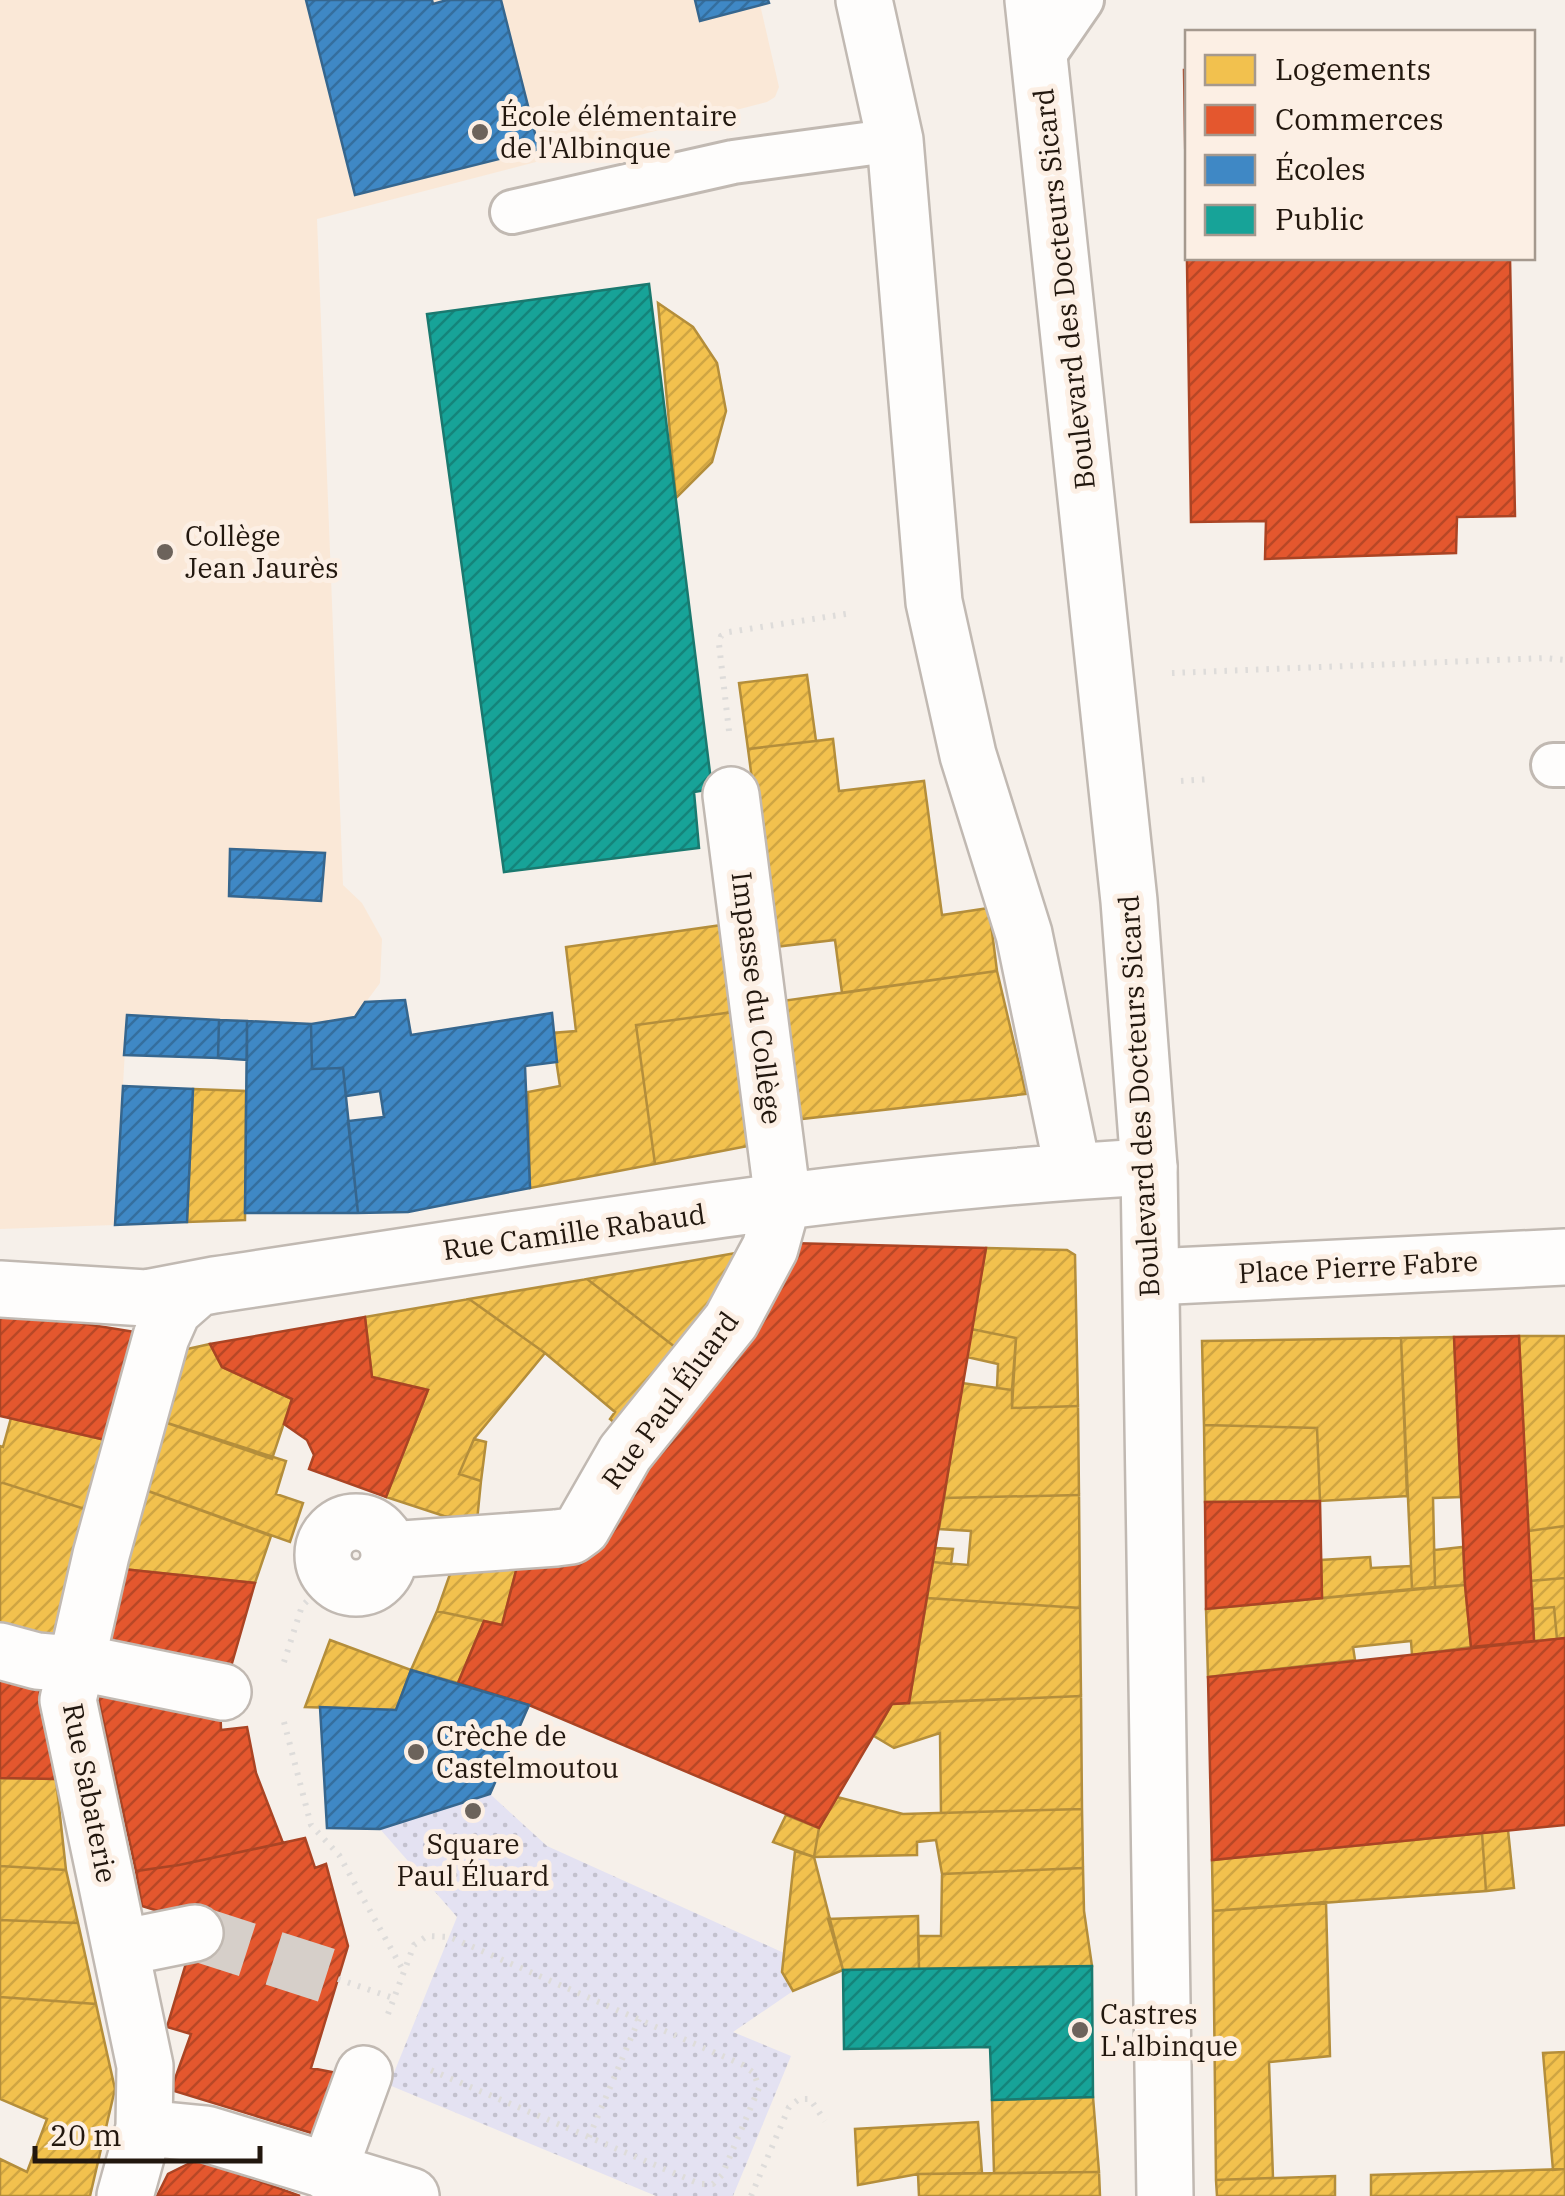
<svg xmlns="http://www.w3.org/2000/svg" width="1565" height="2196" font-family="'IBM Plex Serif',serif">
	<style>
		.built { fill: #fae8d7 }
		.park { fill: url(#park-dots) }
		.homes { fill: url(#homes-hatch); stroke: #b48e3b; stroke-width: 2.5 }
		.shops { fill: url(#shops-hatch); stroke: #aa4424; stroke-width: 2.5 }
		.schools { fill: url(#schools-hatch); stroke: #36668e; stroke-width: 2.5 }
		.public { fill: url(#public-hatch); stroke: #1a796f; stroke-width: 2.5 }
		.lines { fill: none; stroke-linecap: round; stroke-linejoin: round }
		.street-tunnel { stroke: #d6cfc9; stroke-width: 55; stroke-dasharray: 55 28; stroke-linecap: butt }
		.lane-casing { stroke: #c1b9b2; stroke-width: 48 }
		.street-casing { stroke: #c1b9b2; stroke-width: 60 }
		.primary-casing { stroke: #c1b9b2; stroke-width: 60 }
		.path { stroke: #dedcda; stroke-width: 6; stroke-dasharray: 2.5 8; stroke-linecap: butt }
		.lane { stroke: #fefdfc; stroke-width: 42 }
		.street { stroke: #fefdfc; stroke-width: 55 }
		.primary { stroke: #fefdfc; stroke-width: 55 }
		.poi-dot { fill: #6c635b; stroke: #fcefe4; stroke-width: 4 }
		.labels { text-anchor: middle; stroke-width: 10; stroke-linejoin: round; paint-order: stroke }
		.poi-label { font-size: 28px; fill: #22170e; stroke: #fcefe4; text-anchor: start }
		.street-label { font-size: 28px; fill: #22170e; stroke: #fcefe4 }
	</style>
	<defs>
		<pattern id="park-dots" width="8" height="8" patternUnits="userSpaceOnUse" patternTransform="scale(2.5)"><rect width="8" height="8" fill="#e4e2f2"/><path d="M2 2h.1M6 6h.1" fill="none" stroke="#c3c1ce" stroke-width="1.8" stroke-linecap="round"/></pattern>
		<pattern id="homes-hatch" width="6" height="6" patternUnits="userSpaceOnUse" patternTransform="scale(2.5)"><rect width="6" height="6" fill="#f2c14e"/><path d="M-1 1l2-2M0 6l6-6M5 7l2-2" fill="none" stroke="#cfa543"/></pattern>
		<pattern id="shops-hatch" width="6" height="6" patternUnits="userSpaceOnUse" patternTransform="scale(2.5)"><rect width="6" height="6" fill="#e4572e"/><path d="M-1 1l2-2M0 6l6-6M5 7l2-2" fill="none" stroke="#b84726"/></pattern>
		<pattern id="schools-hatch" width="6" height="6" patternUnits="userSpaceOnUse" patternTransform="scale(2.5)"><rect width="6" height="6" fill="#3f88c5"/><path d="M-1 1l2-2M0 6l6-6M5 7l2-2" fill="none" stroke="#346e9e"/></pattern>
		<pattern id="public-hatch" width="6" height="6" patternUnits="userSpaceOnUse" patternTransform="scale(2.5)"><rect width="6" height="6" fill="#17a398"/><path d="M-1 1l2-2M0 6l6-6M5 7l2-2" fill="none" stroke="#14847a"/></pattern>
	</defs>
	<rect width="100%" height="100%" fill="#f6f0ea"/>
	<!-- built -->
	<path class="built" d="M0,0H759L779,87L775,97L767,102L317,219L343,885L362,903L382,939L380,983L355,1017L311,1024L127,1015L115,1225L0,1229Z"/>
	<!-- park -->
	<path class="park" d="M490,1794L547,1846L784,1953L793,1991L733,2032L791,2056L733,2196H656L389,2085L457,1917L380,1829Z"/>
	<!-- homes -->
	<path class="homes" d="M658,303L693,327L717,363L726,411L712,462L676,498Z
		M807,675L816,741L748,749L739,683Z
		M833,739L839,791L924,781L942,915L989,908L997,971L842,993L835,940L774,947L748,749Z
		M729,924L741,1011L636,1025L655,1164L530,1188L528,1092L560,1086L552,1033L576,1031L566,947Z
		M997,971L1026,1094L792,1120L775,1002Z
		M741,1011L758,1144L655,1164L636,1025Z
		M193,1089L246,1091L245,1220L187,1222Z
		M986,1248L1067,1250L1075,1255L1078,1406L1012,1408L1016,1338L971,1329Z
		M753,1250L684,1354L587,1279Z
		M587,1279L684,1354L623,1430L610,1419L615,1412L545,1353L469,1299Z
		M469,1299L545,1353L474,1439L459,1474L481,1481L477,1521L444,1516L386,1497L428,1390L372,1377L365,1317Z
		M971,1329L1016,1338L1012,1390L997,1388L998,1364L967,1357Z
		M1519,1336H1565V1526L1528,1531Z
		M1454,1337L1461,1497L1433,1498L1435,1587L1412,1589L1401,1338Z
		M1401,1338L1407,1496L1320,1501L1317,1428L1204,1425L1202,1341Z
		M210,1344L222,1367L292,1399L272,1459L158,1420L178,1351Z
		M962,1383L1012,1390V1408L1078,1406L1079,1495L944,1498Z
		M11,1418L110,1441L94,1512L0,1482V1446L3,1447Z
		M158,1420L286,1461L276,1494L303,1503L290,1542L137,1487Z
		M1204,1425L1317,1428L1320,1501L1205,1502Z
		M474,1439L486,1442L481,1481L459,1474Z
		M0,1482L94,1512L63,1656L0,1637Z
		M137,1487L271,1536L255,1583L113,1568Z
		M1079,1495L1080,1608L927,1598L933,1562L968,1565L971,1531L939,1529L944,1498Z
		M1565,1526V1578L1530,1581L1528,1531Z
		M1463,1547L1465,1585L1435,1587L1434,1550Z
		M935,1548L953,1549L951,1564L933,1562Z
		M1370,1557L1371,1568L1411,1566L1412,1589L1322,1598L1321,1560Z
		M519,1559L502,1625L437,1611L450,1574Z
		M1565,1578V1638L1557,1639L1554,1607L1533,1609L1530,1581Z
		M1465,1585L1471,1647L1412,1655L1411,1641L1353,1647L1355,1660L1208,1677L1206,1609Z
		M927,1598L1080,1608L1081,1696L909,1703Z
		M1554,1607L1557,1639L1534,1641L1533,1609Z
		M437,1611L484,1621L458,1683L411,1670Z
		M330,1640L411,1670L396,1710L305,1707Z
		M1081,1696L1082,1809L941,1813L940,1733L894,1748L874,1736L892,1704Z
		M0,1778L56,1779L66,1870L0,1866Z
		M837,1797L903,1814L1082,1809L1083,1868L942,1874L936,1840L917,1842V1855L814,1857L819,1828Z
		M786,1815L819,1828L814,1857L773,1842Z
		M1508,1830L1514,1888L1486,1891L1482,1833Z
		M1482,1833L1486,1891L1213,1911L1212,1860Z
		M795,1851L814,1857L843,1970L793,1991L782,1972Z
		M0,1866L66,1870L78,1923L0,1920Z
		M1083,1868L1084,1911L1092,1966L919,1969L918,1936H941L942,1874Z
		M1326,1902L1330,2056L1269,2062L1273,2178L1216,2180L1213,1911Z
		M918,1916L919,1969L843,1970L828,1919Z
		M0,1920L78,1923L96,2004L0,1997Z
		M0,1997L96,2004L115,2089L90,2196H0V2159L27,2172L47,2119L0,2099Z
		M1565,2052V2169L1553,2170L1543,2053Z
		M1093,2097L1099,2172L994,2173L992,2100Z
		M978,2122L982,2173L918,2174L858,2185L855,2129Z
		M1565,2169V2196H1371V2175Z
		M1099,2172L1100,2196H919L918,2174Z
		M1335,2176V2196H1217L1216,2180Z"/>
	<!-- shops -->
	<path class="shops" d="M1184,70H1188V258H1510L1515,516L1457,517L1456,553L1265,559L1266,521L1191,522Z
		M789,1243L986,1248L909,1703L892,1704L819,1828L529,1705L458,1683L484,1621L502,1625L519,1559Z
		M0,1310L141,1333L110,1441L0,1416Z
		M365,1317L372,1377L428,1390L386,1497L309,1469L314,1455L307,1440L284,1424L292,1399L222,1367L210,1344Z
		M1519,1336L1534,1641L1471,1647L1465,1585L1454,1337Z
		M1320,1501L1322,1598L1206,1609L1205,1502Z
		M113,1568L255,1583L226,1684L92,1656Z
		M1565,1638V1825L1212,1860L1208,1677Z
		M0,1662L35,1669L56,1779L0,1778Z
		M94,1678L220,1699L221,1730L247,1727L256,1773L283,1843L179,1865L136,1871Z
		M305,1838L315,1868L326,1864L348,1946L311,2068L337,2073L318,2135L171,2090L191,2034L167,2027L198,1923L142,1906L136,1871L179,1865Z
		M194,2161L212,2164L300,2196H157L168,2174Z"/>
	<!-- schools -->
	<path class="schools" d="M306,0H432L433,4L447,0H501L539,149L355,195Z
		M695,0H768L769,3L700,21Z
		M230,849L325,853L321,901L229,896Z
		M405,1000L411,1035L552,1013L557,1062L525,1066L530,1188L408,1212L358,1213L348,1121L384,1117L380,1091L346,1096L343,1068L312,1069L311,1024L355,1017L365,1002Z
		M127,1015L219,1020L218,1058L124,1055Z
		M219,1020L247,1021V1060L218,1058Z
		M247,1021L311,1024L312,1069L343,1068L358,1213H245Z
		M123,1086L193,1089L187,1222L115,1225Z
		M411,1670L529,1705L490,1794L380,1829L327,1828L320,1707L396,1710Z"/>
	<!-- public -->
	<path class="public" d="M649,284L712,789L694,792L699,848L504,872L427,314Z
		M1092,1966L1093,2097L992,2100L990,2047L844,2049L843,1970Z"/>
	<g class="lines">
		<!-- street-tunnel -->
		<path class="street-tunnel" d="M195,1933L338,1979"/>
		<defs>
			<path id="lane" d="M1040,61L1082,0
				M512,212L733,162L895,140
				M1553,765H1565"/>
			<path id="street" d="M864,0L895,140L934,602L968,755L1024,934L1073,1171
				M1152,1277L1565,1257
				M0,1289L146,1298L214,1285C525,1239 835,1184 1149,1167
				M323 1555a33 33 0 1 1 66 0a33 33 0 1 1-66 0Z
				M389,1550L556,1538L571,1536L582,1528L625,1453L731,1321L770,1248L783,1201L731,795
				M0,1651L37,1661L96,1666L223,1692
				M121,1948L195,1933
				M144,2128L206,2134L411,2196
				M328,2173L364,2074
				M125,2196L144,2128L145,2066L68,1700L101,1555L161,1337L173,1310L197,1289"/>
			<path id="primary" d="M1033,0L1129,901L1149,1167L1165,2196"/>
		</defs>
		<!-- lane casing -->
		<use href="#lane" class="lane-casing"/>
		<!-- street casing -->
		<use href="#street" class="street-casing"/>
		<!-- primary casing -->
		<use href="#primary" class="primary-casing"/>
		<!-- path -->
		<path class="path" d="M1172,673L1545,658L1565,660
			M729,731L719,644L721,636L729,632L852,613
			M1181,781L1210,779
			M284,1662L302,1606L330,1578
			M284,1722L311,1825L339,1855L404,1972
			M338,1979L393,1998
			M388,2014L414,1945L427,1936L450,1937L743,2065L754,2073L759,2088L722,2175L713,2184H700L428,2069
			M589,2137L639,2019
			M751,2196L789,2107L799,2099H810L825,2121"/>
		<!-- lane -->
		<use href="#lane" class="lane"/>
		<!-- street -->
		<use href="#street" class="street"/>
		<!-- primary -->
		<use href="#primary" class="primary"/>
	</g>
	<!-- markers -->
	<g class="poi-dot">
		<circle cx="480" cy="132" r="10"/>
		<circle cx="165" cy="552" r="10"/>
		<circle cx="416" cy="1752" r="10"/>
		<circle cx="473" cy="1811" r="10"/>
		<circle cx="1080" cy="2030" r="10"/>
	</g>
	<g class="labels">
		<!-- poi labels -->
		<g class="poi-label">
			<text x="500" y="126">École élémentaire<tspan x="500" dy="32">de l'Albinque</tspan></text>
			<text x="185" y="546">Collège<tspan x="185" dy="32">Jean Jaurès</tspan></text>
			<text x="436" y="1746">Crèche de<tspan x="436" dy="32">Castelmoutou</tspan></text>
			<text x="473" y="1854" text-anchor="middle">Square<tspan x="473" dy="32">Paul Éluard</tspan></text>
			<text x="1100" y="2024">Castres<tspan x="1100" dy="32">L'albinque</tspan></text>
		</g>
		<!-- street labels -->
		<g class="street-label">
			<text transform="translate(1064 289) rotate(-96)" y="10">Boulevard des Docteurs Sicard</text>
			<text transform="translate(757 998) rotate(83)" y="10">Impasse du Collège</text>
			<text transform="translate(1139 1096) rotate(-93)" y="10">Boulevard des Docteurs Sicard</text>
			<text transform="translate(574 1232) rotate(-8)" y="10">Rue Camille Rabaud</text>
			<text transform="translate(1358 1267) rotate(-3)" y="10">Place Pierre Fabre</text>
			<text transform="translate(670 1400) rotate(-54)" y="10">Rue Paul Éluard</text>
			<text transform="translate(90 1793) rotate(79)" y="10">Rue Sabaterie</text>
		</g>
	</g>
	<!-- legend -->
	<rect x="1185" y="30" width="350" height="230" fill="#fcefe4" stroke="#a5998e" stroke-width="2.5"/>
	<rect x="1205" y="55" width="50" height="30" fill="#f2c14e" stroke="#a5998e" stroke-width="2.5"/>
	<text x="1275" y="80" font-size="30" fill="#22170e">Logements</text>
	<rect x="1205" y="105" width="50" height="30" fill="#e4572e" stroke="#a5998e" stroke-width="2.5"/>
	<text x="1275" y="130" font-size="30" fill="#22170e">Commerces</text>
	<rect x="1205" y="155" width="50" height="30" fill="#3f88c5" stroke="#a5998e" stroke-width="2.5"/>
	<text x="1275" y="180" font-size="30" fill="#22170e">Écoles</text>
	<rect x="1205" y="205" width="50" height="30" fill="#17a398" stroke="#a5998e" stroke-width="2.5"/>
	<text x="1275" y="230" font-size="30" fill="#22170e">Public</text>
	<!-- scale -->
	<path d="M35 2146v15h225v-15" fill="none" stroke="#22170e" stroke-width="5"/>
	<text x="50" y="2146" font-size="30" fill="#22170e" stroke="#fcefe4" stroke-width="8" paint-order="stroke">20 m</text>
</svg>
